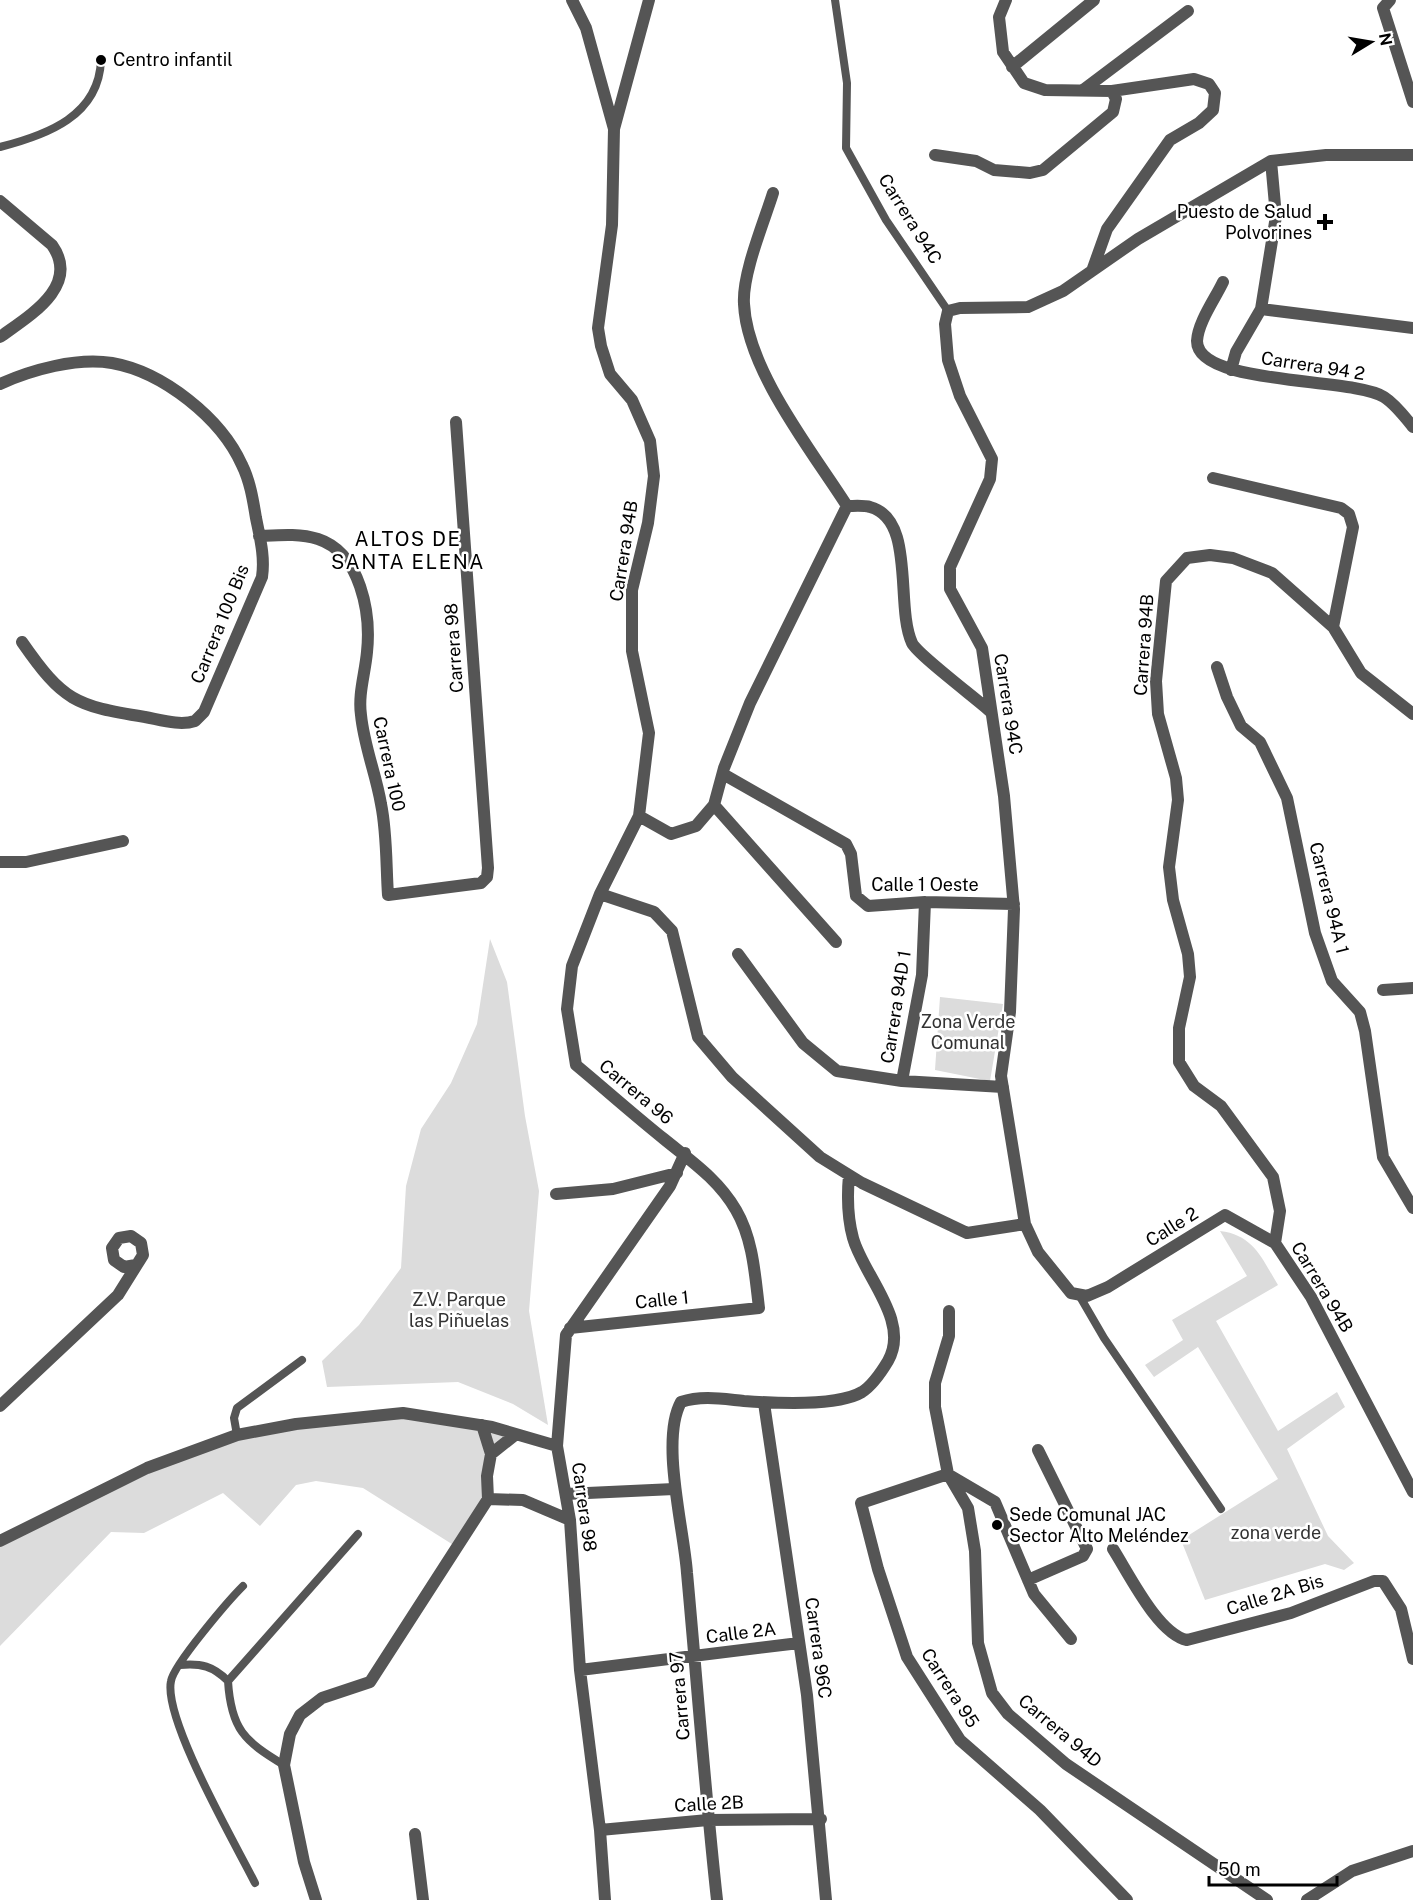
<svg xmlns="http://www.w3.org/2000/svg" width="1413" height="1900" font-family="'Public Sans',sans-serif">
	<style>
		.green { fill: #dcdcdc }
		.lines { fill: none; stroke-linecap: round; stroke-linejoin: round }
		.service { stroke: #555; stroke-width: 8 }
		.minor { stroke: #555; stroke-width: 12 }
		.poi-dot { fill: #000; stroke: #fff; stroke-width: 2 }
		.labels { text-anchor: middle; stroke-width: 5; stroke-linejoin: round; paint-order: stroke }
		.poi-label { font-size: 18px; fill: #000; stroke: #fff; text-anchor: start }
		.street-label { font-size: 18px; fill: #000; stroke: #fff }
		.park-label { font-size: 18px; fill: #333; stroke: #fff }
		.neighbourhood-label { font-size: 20px; letter-spacing: 1.5px; fill: #000; stroke: #fff }
	</style>
	<rect width="100%" height="100%" fill="#fff"/>
	<!-- green -->
	<path class="green" d="M490,939L507,982L525,1116L539,1191L529,1311L548,1425L513,1404L458,1382L327,1387L322,1361L359,1325L401,1268L406,1186L421,1129L451,1083L477,1024Z
		M940,997L1003,1004L990,1081L935,1070Z
		M1220,1231C1254,1235 1262,1259 1278,1285L1216,1321L1278,1431L1337,1392L1345,1407L1287,1449L1328,1536L1354,1563L1344,1570L1325,1564L1205,1600L1181,1540L1278,1479L1198,1347L1154,1377L1145,1365L1183,1340L1172,1320L1247,1276Z
		M402,1415L512,1436L491,1452L486,1499L455,1546L363,1488L316,1481L296,1485L260,1526L223,1493L144,1533L111,1532L0,1646V1546C76,1508 150,1465 232,1441C287,1425 345,1421 402,1415Z"/>
	<g class="lines">
		<!-- service -->
		<path class="service" d="M835,0L847,83L846,148L886,220L948,311
			M0,147C47,135 99,116 101,60
			M1079,1295L1104,1338L1221,1509
			M237,1435L234,1418L237,1408L302,1360
			M243,1586C229,1600 174,1664 171,1681C163,1719 235,1843 255,1883
			M180,1665C201,1663 213,1666 228,1681C231,1729 244,1741 284,1765
			M228,1681L358,1534"/>
		<!-- minor -->
		<path class="minor" d="M1006,0L999,17L1003,52L1024,83L1045,90L1112,91L1194,79L1209,84L1215,93L1213,110L1199,123L1170,140L1107,229L1092,271
			M1390,0L1383,8L1413,102
			M1012,67L1094,0
			M1083,90L1188,11
			M614,129L649,0
			M935,155L976,161L994,170L1030,173L1043,170L1113,112L1116,99L1112,91
			M773,193C764,222 742,274 744,304C747,370 812,451 847,506
			M0,201L52,245C81,286 29,316 0,337
			M1223,282C1215,299 1198,322 1197,341C1197,386 1353,377 1384,397C1395,404 1405,417 1413,427
			M1261,309L1413,328
			M1231,370L1236,352L1261,309L1276,216L1271,161
			M0,384C31,370 77,357 112,363C163,372 221,418 242,465C250,481 253,500 256,518C260,538 265,557 262,577L204,712L195,721C180,726 161,720 145,717C75,706 63,701 22,642
			M1213,478L1341,508L1349,514L1353,527L1333,627
			M847,506C854,506 864,505 870,507C916,519 895,606 912,643C917,654 978,700 991,712
			M259,536C279,535 300,533 318,539C361,553 371,614 367,652C365,674 358,694 361,715C364,746 376,774 381,804C387,833 386,865 388,895L481,883L487,877L488,868L456,422
			M1217,667L1227,697L1241,726L1260,742L1287,798L1315,933L1332,981L1360,1012L1365,1031L1383,1157L1413,1208
			M1413,714L1361,673L1333,627L1272,573L1233,558L1210,555L1187,558L1166,581L1156,681L1158,714L1176,778L1178,800L1169,867L1173,900L1188,954L1190,977L1179,1028V1062L1194,1086L1221,1106L1273,1177L1280,1211L1275,1243L1311,1297L1413,1492
			M723,774L846,844L851,854L856,896L868,906L925,902L1014,904
			M714,805L836,942
			M639,816L671,834L696,826L714,805L724,768L750,703L847,506
			M0,862H26L123,841
			M600,894L654,912L672,931L698,1037L732,1077L820,1157L862,1183L967,1233L1025,1224
			M738,954L803,1043L837,1071L902,1081L1003,1087
			M1383,990L1413,988
			M902,1081L922,975L925,902
			M556,1194L613,1189L677,1173
			M1275,1243L1225,1215L1108,1287L1087,1296L1071,1293L1038,1252L1025,1224L1001,1076L1010,1012L1014,909L1004,796L982,648L950,589V567L990,479L992,459L960,396L948,360L945,324L948,311L960,308L1028,307L1063,291L1138,239L1271,161L1326,155H1413
			M949,1311V1336L935,1383V1407L948,1474L968,1508L975,1551L978,1643L992,1693L1008,1714L1066,1764L1267,1900
			M570,1328L759,1308C755,1275 753,1239 736,1210C718,1179 691,1161 664,1139C634,1115 606,1090 576,1065L567,1009L572,966L600,894L639,816L649,733L632,651V590L648,523L654,476L650,441L632,400L610,374L601,346L598,328L612,225L614,129L586,28L572,0
			M764,1403L807,1695L826,1900
			M0,1406L118,1295L143,1255L141,1243L131,1236L119,1238L112,1248L114,1260L124,1267L136,1265
			M482,1425L491,1454
			M948,1474L861,1503L878,1569L907,1657L960,1740L1040,1810L1127,1900
			M949,1475L995,1502L1034,1594L1071,1639
			M566,1494L674,1489
			M488,1499L523,1500L570,1520
			M0,1541L147,1468L237,1435L296,1424L403,1413L492,1427L557,1446
			M1113,1549C1129,1574 1158,1634 1187,1640L1291,1613L1374,1581H1383L1401,1609L1413,1659
			M1028,1580L1083,1556L1087,1549L1038,1450
			M580,1670L799,1643
			M600,1830L708,1820L821,1819
			M415,1834L423,1900
			M316,1900L304,1862L284,1765L290,1734L300,1715L322,1698L370,1682L488,1499L487,1476L491,1454L515,1435
			M605,1900L600,1830L580,1670L570,1520L557,1446L566,1335L670,1186L685,1153
			M717,1900C705,1791 697,1682 687,1573C684,1529 660,1440 681,1402C702,1395 723,1399 744,1401C773,1403 837,1407 862,1392C873,1385 882,1371 888,1361C911,1321 863,1275 853,1238C847,1216 847,1197 849,1175
			M1307,1900L1352,1871L1413,1851"/>
	</g>
	<!-- markers -->
	<g class="poi-dot">
		<circle cx="101" cy="60" r="6"/>
		<path d="M1322 213h6v6h6v6h-6v6h-6v-6h-6v-6h6z"/>
		<circle cx="997" cy="1525" r="6"/>
	</g>
	<g class="labels">
		<!-- poi labels -->
		<g class="poi-label">
			<text x="113" y="66">Centro infantil</text>
			<text x="1312" y="218" text-anchor="end">Puesto de Salud<tspan x="1312" dy="21">Polvorines</tspan></text>
			<text x="1009" y="1521">Sede Comunal JAC<tspan x="1009" dy="21">Sector Alto Meléndez</tspan></text>
		</g>
		<!-- street labels -->
		<g class="street-label">
			<text transform="translate(910 219) rotate(58)" y="6">Carrera 94C</text>
			<text transform="translate(1313 366) rotate(9)" y="6">Carrera 94 2</text>
			<text transform="translate(624 551) rotate(-81)" y="6">Carrera 94B</text>
			<text transform="translate(220 624) rotate(-68)" y="6">Carrera 100 Bis</text>
			<text transform="translate(1144 645) rotate(-86)" y="6">Carrera 94B</text>
			<text transform="translate(454 648) rotate(-94)" y="6">Carrera 98</text>
			<text transform="translate(1008 704) rotate(81)" y="6">Carrera 94C</text>
			<text transform="translate(389 764) rotate(78)" y="6">Carrera 100</text>
			<text x="925" y="891">Calle 1 Oeste</text>
			<text transform="translate(1329 898) rotate(76)" y="6">Carrera 94A 1</text>
			<text transform="translate(896 1007) rotate(-81)" y="6">Carrera 94D 1</text>
			<text transform="translate(636 1092) rotate(40)" y="6">Carrera 96</text>
			<text transform="translate(1172 1227) rotate(-32)" y="6">Calle 2</text>
			<text transform="translate(1322 1287) rotate(59)" y="6">Carrera 94B</text>
			<text transform="translate(662 1300) rotate(-6)" y="6">Calle 1</text>
			<text transform="translate(584 1507) rotate(82)" y="6">Carrera 98</text>
			<text transform="translate(1275 1595) rotate(-17)" y="6">Calle 2A Bis</text>
			<text transform="translate(741 1633) rotate(-7)" y="6">Calle 2A</text>
			<text transform="translate(818 1648) rotate(82)" y="6">Carrera 96C</text>
			<text transform="translate(950 1688) rotate(57)" y="6">Carrera 95</text>
			<text transform="translate(680 1696) rotate(-95)" y="6">Carrera 97</text>
			<text transform="translate(1060 1731) rotate(40)" y="6">Carrera 94D</text>
			<text transform="translate(709 1804) rotate(-3)" y="6">Calle 2B</text>
		</g>
		<!-- park labels -->
		<g class="park-label">
			<text x="968" y="1028">Zona Verde<tspan x="968" dy="21">Comunal</tspan></text>
			<text x="459" y="1306">Z.V. Parque<tspan x="459" dy="21">las Piñuelas</tspan></text>
			<text x="1276" y="1539">zona verde</text>
		</g>
		<!-- neighbourhood labels -->
		<g class="neighbourhood-label">
			<text x="408" y="546">ALTOS DE<tspan x="408" dy="23">SANTA ELENA</tspan></text>
		</g>
	</g>
	<!-- north arrow -->
	<g transform="translate(1371 42) rotate(79)" stroke="#ffffff" stroke-width="4.5" paint-order="stroke">
	<path d="M0-4.5L10 22L0 15L-10 22Z" fill="#000000"/>
	<text y="-9" font-size="16" font-weight="bold" text-anchor="middle" fill="#000000">N</text>
	</g>
	<!-- scale -->
	<path d="M1209 1876v9h128v-9" fill="none" stroke="#000000" stroke-width="3"/>
	<text x="1218" y="1876" font-size="18" fill="#000000" stroke="#ffffff" stroke-width="4.5" paint-order="stroke">50 m</text>
</svg>
